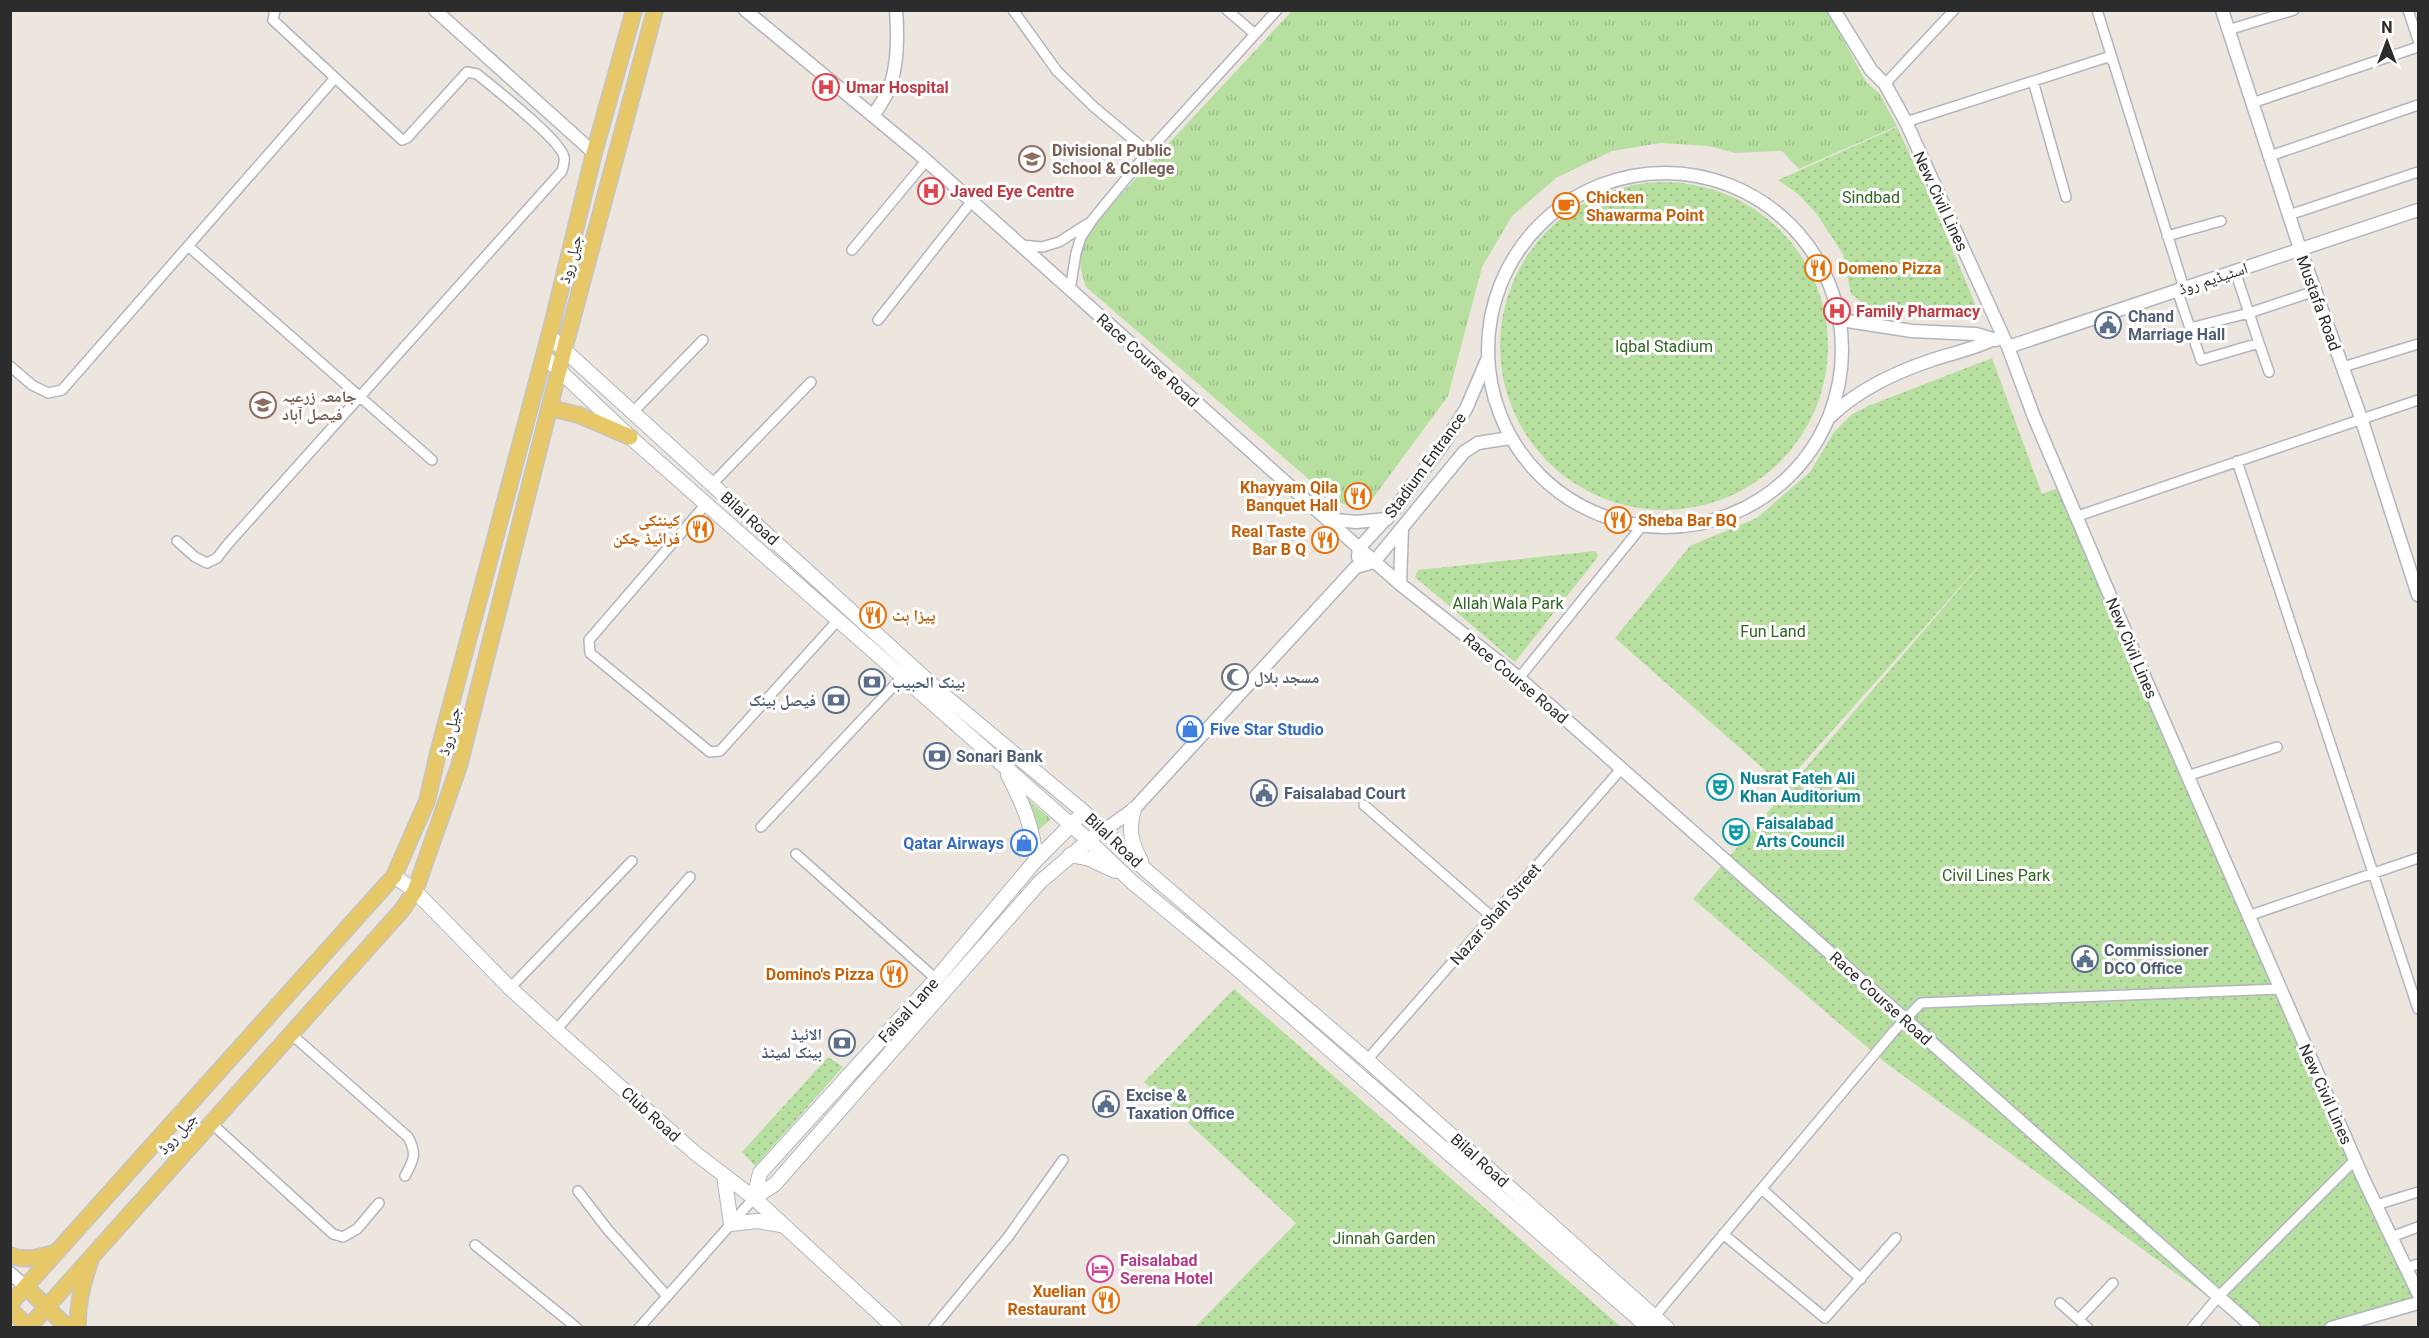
<svg xmlns="http://www.w3.org/2000/svg" width="2429" height="1338" font-family="Roboto,'Noto Naskh Arabic',sans-serif">
	<style>
		.grass { fill: url(#grass-tufts) }
		.park { fill: url(#park-dots) }
		.lines { fill: none; stroke-linecap: round; stroke-linejoin: round }
		.minor-casing { stroke: #b2b5be; stroke-width: 12 }
		.tertiary-casing { stroke: #b2b5be; stroke-width: 15 }
		.secondary-casing { stroke: #b2b5be; stroke-width: 16 }
		.primary-casing { stroke: #c4c4c4; stroke-width: 18 }
		.minor { stroke: #fff; stroke-width: 9 }
		.tertiary { stroke: #fff; stroke-width: 12 }
		.secondary { stroke: #fff; stroke-width: 14 }
		.primary { stroke: #e7c869; stroke-width: 15 }
		.labels { text-anchor: middle; stroke-width: 6; stroke-linejoin: round; paint-order: stroke }
		.health-label { font-size: 16px; font-weight: bold; fill: #be3a42; stroke: #fff; text-anchor: start }
		.education-label { font-size: 16px; font-weight: bold; fill: #785e54; stroke: #fff; text-anchor: start }
		.food-label { font-size: 16px; font-weight: bold; fill: #c56008; stroke: #fff; text-anchor: end }
		.park-label { font-size: 16px; fill: #2f6420; stroke: #fff }
		.street-label { font-size: 16px; fill: #2c2c2c; stroke: #fff }
		.service-label { font-size: 16px; font-weight: bold; fill: #4e5e75; stroke: #fff; text-anchor: start }
		.worship-label { font-size: 16px; font-weight: bold; fill: #5b616d; stroke: #fff; text-anchor: start }
		.shop-label { font-size: 16px; font-weight: bold; fill: #366cbe; stroke: #fff; text-anchor: start }
		.culture-label { font-size: 16px; font-weight: bold; fill: #0d838f; stroke: #fff; text-anchor: start }
		.hotel-label { font-size: 16px; font-weight: bold; fill: #b23c85; stroke: #fff; text-anchor: start }
	</style>
	<defs>
		<pattern id="grass-tufts" width="24" height="20" patternUnits="userSpaceOnUse" patternTransform="scale(1.5)"><rect width="24" height="20" fill="#b6dfa0"/><path d="M3 7l-1-3M5 7V3M7 7l1-3M15 17l-1-3M17 17v-4M19 17l1-3" fill="none" stroke="#9dc08a"/></pattern>
		<pattern id="park-dots" width="8" height="8" patternUnits="userSpaceOnUse" patternTransform="scale(1.5)"><rect width="8" height="8" fill="#b6dfa0"/><path d="M2 2h.1M6 6h.1" fill="none" stroke="#9dc08a" stroke-width="1.8" stroke-linecap="round"/></pattern>
	</defs>
	<rect width="100%" height="100%" fill="#ece6df"/>
	<!-- grass -->
	<path class="grass" d="M1292,11H1828L1866,82L1879,93L1897,126L1799,169L1782,151L1735,153L1709,146L1661,143L1612,151L1556,178L1512,216L1482,267L1448,396L1370,502C1353,515 1335,499 1320,489L1086,287C1079,265 1076,251 1088,230Z
		M1027,799L1051,819L1035,833Z"/>
	<!-- park -->
	<path class="park" d="M1897,127L1935,208L1978,311L1874,312L1851,294L1843,254L1816,213L1798,194L1778,180Z
		M1500 346a164 164 0 1 1 328 0a164 164 0 1 1-328 0Z
		M1992,358L2042,494L2064,486L2418,1303L2331,1327H2250L1887,1064L1693,899L1993,550L1783,786L1615,638L1690,546L1757,518L1810,472L1834,432L1851,415L1868,406Z
		M1595,551L1598,555L1597,558L1515,662L1415,577L1418,570Z
		M1234,989L1621,1327H1195L1296,1223L1144,1082Z
		M828,1057L843,1067L755,1166L742,1152Z"/>
	<g class="lines">
		<defs>
			<path id="minor" d="M1013,10L1057,71L1094,107L1148,152
				M1227,10L1255,34
				M2097,10L2184,288
				M2408,10L2418,40
				M2228,30L2294,10
				M2033,81L2066,197
				M1885,84L1954,10
				M2252,103L2418,47
				M1906,122L2111,56V60
				M2270,156L2418,105
				M2289,215L2418,172
				M2167,236L2221,221
				M1021,245L1042,247L1059,242L1087,224
				M188,246L432,460
				M852,250L926,161
				M1070,290L1076,253L1081,237L1093,219L1148,152L1277,10
				M2177,290L2201,360L2259,343L2235,271
				M878,320L972,201
				M2190,328L2249,313L2315,291
				M2259,343L2269,372
				M10,366L32,385L48,393L62,390L335,78
				M2343,367L2418,344
				M633,412L703,340
				M2237,461L2418,1009
				M712,484L811,382
				M706,504L589,640L590,653L710,752L720,751L838,620
				M2075,517L2418,400
				M177,541L195,557L207,563L217,558L227,545L562,171C563,167 565,162 564,157C561,140 494,88 477,74L467,72L407,138L402,140L273,20L275,10
				M1519,678L1642,526
				M2187,776L2277,747
				M1364,805L1492,917
				M761,827L903,676
				M796,854L936,979
				M2248,916L2418,858
				M510,988L632,861
				M556,1030L690,877
				M291,1034L408,1137C417,1153 414,1160 405,1176
				M1367,1060L1622,768
				M211,1123L333,1234L343,1237L357,1229L379,1203
				M1762,1189L1861,1279
				M578,1191L608,1230L667,1296
				M2376,1205L2418,1192
				M1723,1234L1825,1318L1896,1238
				M2391,1237L2418,1227
				M475,1245L577,1328
				M2406,1268L2418,1264
				M2060,1303L2088,1328
				M1654,1317L1894,1031L1921,1003L2280,989
				M2079,1319L2113,1283
				M639,1328L754,1198
				M933,1328L1008,1237L1063,1160
				M2192,1328L2219,1296L2355,1160"/>
			<path id="tertiary" d="M435,10L594,153
				M745,10L919,154L1359,548L1400,584L1519,678L2254,1328
				M1834,10L1871,70L1885,84L1906,122L2008,347L2034,417L2148,685L2363,1178L2418,1293
				M2222,10L2300,249L2361,418L2418,595
				M873,116C878,108 884,100 888,91C898,68 898,36 896,10
				M1488 350a177 177 0 1 1 354 0a177 177 0 1 1-354 0Z
				M1841,320L1912,331L1976,334L1996,340
				M2008,347L2418,210
				M1831,416C1858,390 1896,372 1932,360C1953,353 1974,349 1994,339
				M1327,519L1356,522L1387,519
				M1358,557L1359,548L1395,509L1446,440L1466,409L1487,360
				M1400,584L1402,529
				M1103,831L1134,809L1356,567L1374,562L1464,452L1478,443L1510,438
				M10,1273L26,1287
				M2331,1328L2418,1303"/>
			<path id="secondary" d="M549,336L939,691L1084,812L1147,871L1367,1060L1667,1328
				M544,356L630,437L1088,840L1132,882L1234,966L1649,1328
				M1008,775C1023,803 1033,828 1036,860
				M1134,809C1128,829 1131,842 1141,861
				M1070,855L1087,858L1115,871
				M394,876L415,891L510,988L556,1030L695,1153L754,1198L895,1328
				M724,1175L731,1224L757,1221L781,1225
				M754,1198L760,1173L936,979L1036,860L1077,819
				M754,1198L775,1184L1040,882L1094,836"/>
			<path id="primary" d="M550,408L579,415L630,437
				M10,1255C24,1262 42,1257 56,1252
				M26,1287L68,1328
				M10,1304L394,876L427,801L438,753L551,329L594,153L634,10
				M10,1309L29,1328
				M28,1328L402,910L415,891L459,766L564,350L655,10
				M78,1328C77,1305 82,1284 90,1262"/>
		</defs>
		<!-- minor casing -->
		<use href="#minor" class="minor-casing"/>
		<!-- tertiary casing -->
		<use href="#tertiary" class="tertiary-casing"/>
		<!-- secondary casing -->
		<use href="#secondary" class="secondary-casing"/>
		<!-- primary casing -->
		<use href="#primary" class="primary-casing"/>
		<!-- minor -->
		<use href="#minor" class="minor"/>
		<!-- tertiary -->
		<use href="#tertiary" class="tertiary"/>
		<!-- secondary -->
		<use href="#secondary" class="secondary"/>
		<!-- primary -->
		<use href="#primary" class="primary"/>
	</g>
	<!-- icons -->
	<defs>
		<symbol id="hospital-ring" viewBox="-11 -11 22 22"><circle r="9.5" fill="#fff" stroke="#e0444e" stroke-width="1.5"/><path d="M-5-5h3v3.5h4V-5h3V5h-3V1.5h-4V5h-3Z" fill="#e0444e"/></symbol>
		<symbol id="school-ring" viewBox="-11 -11 22 22"><circle r="9.5" fill="#fff" stroke="#8d6e63" stroke-width="1.5"/><path d="M0-5L7-2L0 1L-7-2ZM-4 1L0 2.5L4 1V4Q0 6-4 4Z" fill="#8d6e63"/></symbol>
		<symbol id="cafe-ring" viewBox="-11 -11 22 22"><circle r="9.5" fill="#fff" stroke="#e8710a" stroke-width="1.5"/><path d="M-5.5-4.5H6V0H3Q3 3.5 0 3.5H-2.5Q-5.5 3.5-5.5 0ZM3-3.2v2h1.7v-2ZM-6 4.5H4V6H-6Z" fill="#e8710a"/></symbol>
		<symbol id="restaurant-ring" viewBox="-11 -11 22 22"><circle r="9.5" fill="#fff" stroke="#e8710a" stroke-width="1.5"/><path d="M-5-6h1v4h1v-4h1v4h1v-4h1v5L-1.5 .5V6h-2V.5L-5-1ZM5-6V6H3V1.5H1.5Q1.5-4 5-6Z" fill="#e8710a"/></symbol>
		<symbol id="civic-ring" viewBox="-11 -11 22 22"><circle r="9.5" fill="#fff" stroke="#5c6f8a" stroke-width="1.5"/><path d="M-.6-6.5H3V-4.5H.6V-3L4-1V1h2V6H-6V1h2V-1L-.6-3ZM-1.2 2.5V6h2.4V2.5Z" fill="#5c6f8a"/></symbol>
		<symbol id="university-ring" viewBox="-11 -11 22 22"><circle r="9.5" fill="#fff" stroke="#8d6e63" stroke-width="1.5"/><path d="M0-5L7-2L0 1L-7-2ZM-4 1L0 2.5L4 1V4Q0 6-4 4Z" fill="#8d6e63"/></symbol>
		<symbol id="mosque-ring" viewBox="-11 -11 22 22"><circle r="9.5" fill="#fff" stroke="#6b7280" stroke-width="1.5"/><path d="M3.5-4.9A6 6 0 1 0 3.5 4.9A5 5 0 1 1 3.5-4.9Z" fill="#6b7280"/></symbol>
		<symbol id="bank-ring" viewBox="-11 -11 22 22"><circle r="9.5" fill="#fff" stroke="#5c6f8a" stroke-width="1.5"/><path d="M-6-4H6V4H-6ZM0-2.3a2.3 2.3 0 1 0 0 4.6a2.3 2.3 0 1 0 0-4.6Z" fill="#5c6f8a"/></symbol>
		<symbol id="shop-ring" viewBox="-11 -11 22 22"><circle r="9.5" fill="#fff" stroke="#3f7fe0" stroke-width="1.5"/><path d="M-5-2.5h2.3a2.7 3.5 0 0 1 5.4 0H5L5.5 6h-11ZM-1.5-2.5h3a1.5 2.3 0 0 0-3 0Z" fill="#3f7fe0"/></symbol>
		<symbol id="theatre-ring" viewBox="-11 -11 22 22"><circle r="9.5" fill="#fff" stroke="#0f9aa8" stroke-width="1.5"/><path d="M-5-5.5Q0-4 5-5.5V0Q5 5 0 6Q-5 5-5 0ZM-3.3-2.5H-1v1.5H-3.3ZM1-2.5H3.3v1.5H1ZM-2.8 1Q0 5.5 2.8 1Z" fill="#0f9aa8"/></symbol>
		<symbol id="hotel-ring" viewBox="-11 -11 22 22"><circle r="9.5" fill="#fff" stroke="#d1479c" stroke-width="1.5"/><path d="M-6-4.5h1.5V1H6V5H4.5V3h-9V5H-6ZM-4 0a1.8 1.8 0 1 1 3.6 0ZM.5 0V-2.5h3Q6-2.5 6 0Z" fill="#d1479c"/></symbol>
	</defs>
	<g fill-rule="evenodd">
		<use href="#hospital-ring" x="811" y="72" width="30" height="30"/>
		<use href="#school-ring" x="1017" y="144" width="30" height="30"/>
		<use href="#hospital-ring" x="916" y="176" width="30" height="30"/>
		<use href="#cafe-ring" x="1551" y="191" width="30" height="30"/>
		<use href="#restaurant-ring" x="1803" y="253" width="30" height="30"/>
		<use href="#hospital-ring" x="1822" y="296" width="30" height="30"/>
		<use href="#civic-ring" x="2093" y="310" width="30" height="30"/>
		<use href="#university-ring" x="248" y="390" width="30" height="30"/>
		<use href="#restaurant-ring" x="1343" y="481" width="30" height="30"/>
		<use href="#restaurant-ring" x="1603" y="505" width="30" height="30"/>
		<use href="#restaurant-ring" x="685" y="514" width="30" height="30"/>
		<use href="#restaurant-ring" x="1310" y="525" width="30" height="30"/>
		<use href="#restaurant-ring" x="858" y="600" width="30" height="30"/>
		<use href="#mosque-ring" x="1220" y="662" width="30" height="30"/>
		<use href="#bank-ring" x="857" y="667" width="30" height="30"/>
		<use href="#bank-ring" x="821" y="685" width="30" height="30"/>
		<use href="#shop-ring" x="1175" y="714" width="30" height="30"/>
		<use href="#bank-ring" x="922" y="741" width="30" height="30"/>
		<use href="#theatre-ring" x="1705" y="772" width="30" height="30"/>
		<use href="#civic-ring" x="1249" y="778" width="30" height="30"/>
		<use href="#theatre-ring" x="1721" y="817" width="30" height="30"/>
		<use href="#shop-ring" x="1009" y="828" width="30" height="30"/>
		<use href="#civic-ring" x="2070" y="944" width="30" height="30"/>
		<use href="#restaurant-ring" x="879" y="959" width="30" height="30"/>
		<use href="#bank-ring" x="827" y="1028" width="30" height="30"/>
		<use href="#civic-ring" x="1091" y="1089" width="30" height="30"/>
		<use href="#hotel-ring" x="1085" y="1254" width="30" height="30"/>
		<use href="#restaurant-ring" x="1091" y="1285" width="30" height="30"/>
	</g>
	<g class="labels">
		<!-- health labels -->
		<g class="health-label">
			<text x="846" y="93">Umar Hospital</text>
			<text x="950" y="197">Javed Eye Centre</text>
			<text x="1856" y="317">Family Pharmacy</text>
		</g>
		<!-- education labels -->
		<g class="education-label">
			<text x="1052" y="156">Divisional Public<tspan x="1052" dy="18">School &amp; College</tspan></text>
			<text x="282" y="402">جامعہ زرعیہ<tspan x="282" dy="18">فیصل آباد</tspan></text>
		</g>
		<!-- food labels -->
		<g class="food-label">
			<text x="1586" y="203" text-anchor="start">Chicken<tspan x="1586" dy="18">Shawarma Point</tspan></text>
			<text x="1838" y="274" text-anchor="start">Domeno Pizza</text>
			<text x="1338" y="493">Khayyam Qila<tspan x="1338" dy="18">Banquet Hall</tspan></text>
			<text x="680" y="526">کینٹکی<tspan x="680" dy="18">فرائیڈ چکن</tspan></text>
			<text x="1638" y="526" text-anchor="start">Sheba Bar BQ</text>
			<text x="1306" y="537">Real Taste<tspan x="1306" dy="18">Bar B Q</tspan></text>
			<text x="892" y="621" text-anchor="start">پیزا ہٹ</text>
			<text x="874" y="980">Domino's Pizza</text>
			<text x="1086" y="1297">Xuelian<tspan x="1086" dy="18">Restaurant</tspan></text>
		</g>
		<!-- park labels -->
		<g class="park-label">
			<text x="1871" y="203">Sindbad</text>
			<text x="1664" y="352">Iqbal Stadium</text>
			<text x="1508" y="609">Allah Wala Park</text>
			<text x="1773" y="637">Fun Land</text>
			<text x="1996" y="881">Civil Lines Park</text>
			<text x="1384" y="1244">Jinnah Garden</text>
		</g>
		<!-- street labels -->
		<g class="street-label">
			<text transform="translate(1941 201) rotate(65)" y="6">New Civil Lines</text>
			<text transform="translate(570 259) rotate(-75)" y="6">جیل روڈ</text>
			<text transform="translate(2213 278) rotate(-18)" y="6">اسٹیڈیم روڈ</text>
			<text transform="translate(2319 303) rotate(70)" y="6">Mustafa Road</text>
			<text transform="translate(1148 360) rotate(42)" y="6">Race Course Road</text>
			<text transform="translate(1425 465) rotate(-54)" y="6">Stadium Entrance</text>
			<text transform="translate(750 518) rotate(42)" y="6">Bilal Road</text>
			<text transform="translate(2132 648) rotate(67)" y="6">New Civil Lines</text>
			<text transform="translate(1516 678) rotate(40)" y="6">Race Course Road</text>
			<text transform="translate(449 731) rotate(-76)" y="6">جیل روڈ</text>
			<text transform="translate(1114 840) rotate(43)" y="6">Bilal Road</text>
			<text transform="translate(1495 914) rotate(-49)" y="6">Nazar Shah Street</text>
			<text transform="translate(1881 998) rotate(42)" y="6">Race Course Road</text>
			<text transform="translate(908 1010) rotate(-48)" y="6">Faisal Lane</text>
			<text transform="translate(2326 1094) rotate(66)" y="6">New Civil Lines</text>
			<text transform="translate(651 1114) rotate(42)" y="6">Club Road</text>
			<text transform="translate(177 1133) rotate(-48)" y="6">جیل روڈ</text>
			<text transform="translate(1480 1160) rotate(42)" y="6">Bilal Road</text>
		</g>
		<!-- service labels -->
		<g class="service-label">
			<text x="2128" y="322">Chand<tspan x="2128" dy="18">Marriage Hall</tspan></text>
			<text x="892" y="688">بينک الحبيب</text>
			<text x="816" y="706" text-anchor="end">فیصل بینک</text>
			<text x="956" y="762">Sonari Bank</text>
			<text x="1284" y="799">Faisalabad Court</text>
			<text x="2104" y="956">Commissioner<tspan x="2104" dy="18">DCO Office</tspan></text>
			<text x="822" y="1040" text-anchor="end">الائیڈ<tspan x="822" dy="18">بینک لمیٹڈ</tspan></text>
			<text x="1126" y="1101">Excise &amp;<tspan x="1126" dy="18">Taxation Office</tspan></text>
		</g>
		<!-- worship labels -->
		<g class="worship-label">
			<text x="1254" y="683">مسجد بلال</text>
		</g>
		<!-- shop labels -->
		<g class="shop-label">
			<text x="1210" y="735">Five Star Studio</text>
			<text x="1004" y="849" text-anchor="end">Qatar Airways</text>
		</g>
		<!-- culture labels -->
		<g class="culture-label">
			<text x="1740" y="784">Nusrat Fateh Ali<tspan x="1740" dy="18">Khan Auditorium</tspan></text>
			<text x="1756" y="829">Faisalabad<tspan x="1756" dy="18">Arts Council</tspan></text>
		</g>
		<!-- hotel labels -->
		<g class="hotel-label">
			<text x="1120" y="1266">Faisalabad<tspan x="1120" dy="18">Serena Hotel</tspan></text>
		</g>
	</g>
	<!-- border -->
	<rect width="2429" height="1338" fill="none" stroke="#2c2c2c" stroke-width="24"/>
	<!-- north arrow -->
	<g transform="translate(2387 42)" stroke="#ffffff" stroke-width="4.5" paint-order="stroke">
	<path d="M0-4.5L10 22L0 15L-10 22Z" fill="#2c2c2c"/>
	<text y="-9" font-size="16" font-weight="bold" text-anchor="middle" fill="#2c2c2c">N</text>
	</g>
</svg>
